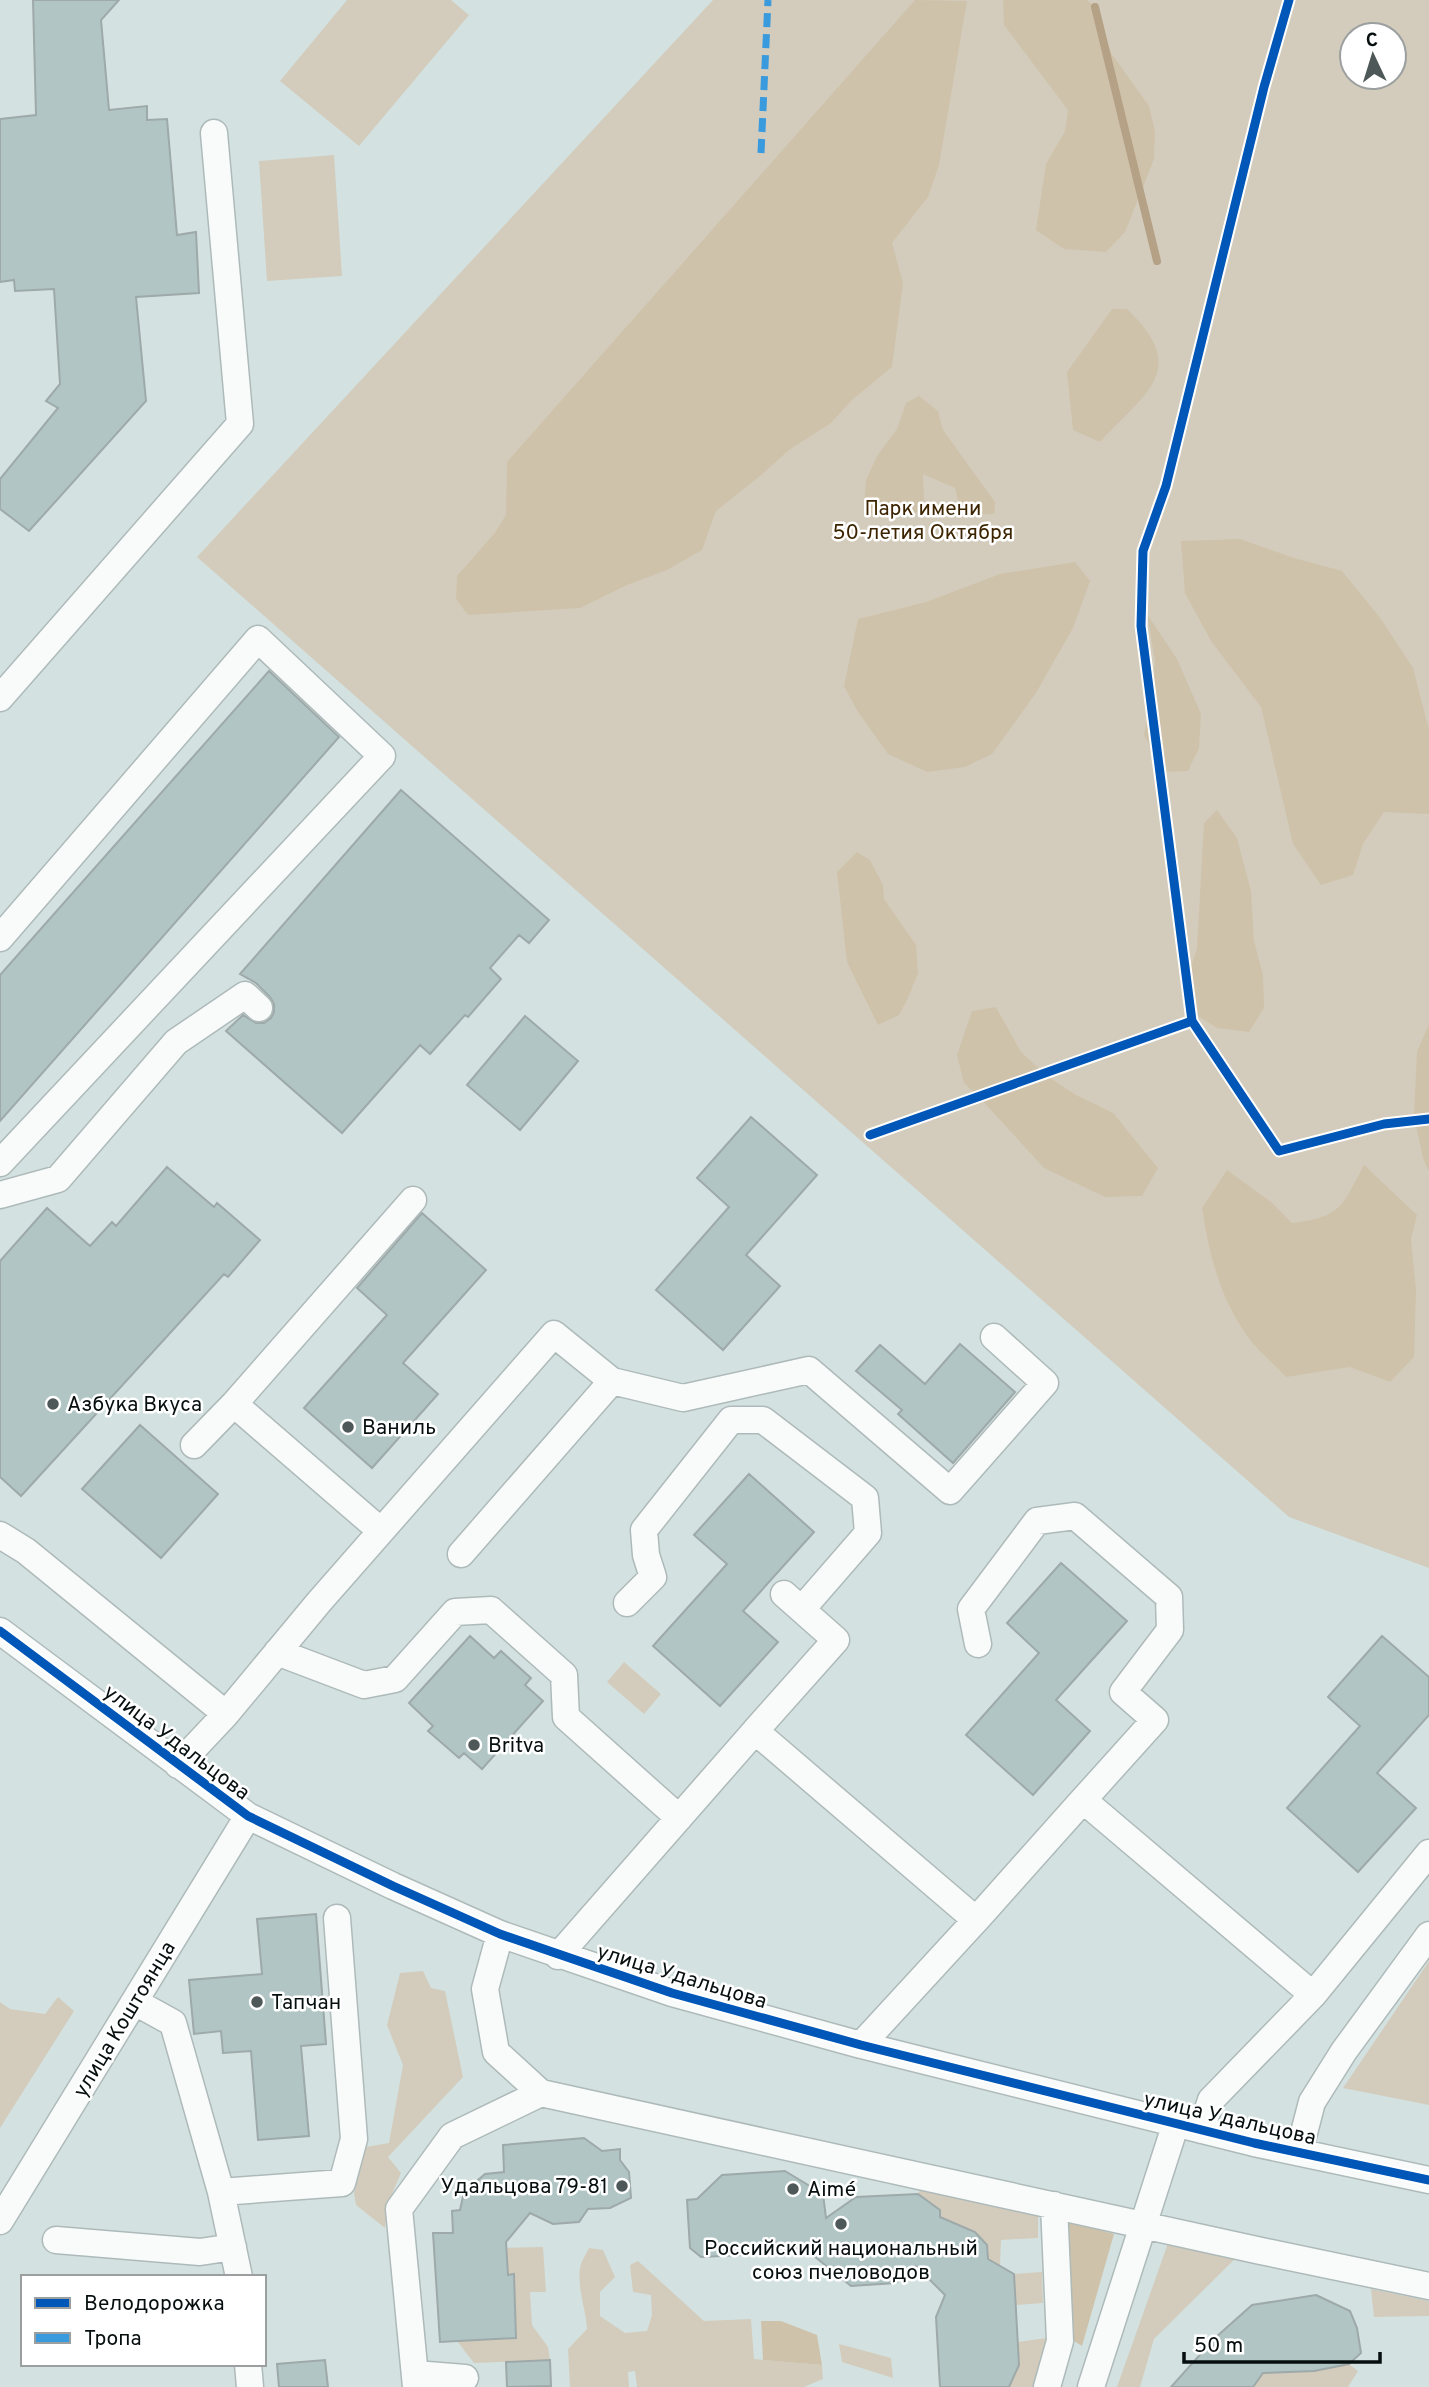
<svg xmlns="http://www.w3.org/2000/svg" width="1429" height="2387" font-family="Overpass,sans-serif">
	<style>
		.green { fill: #d3ccbc; fill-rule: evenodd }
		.forest { fill: #cfc2aa }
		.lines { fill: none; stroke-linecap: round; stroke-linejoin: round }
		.stream { stroke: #b5a185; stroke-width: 8 }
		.building { fill: #b1c5c5; stroke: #9ea9a9; stroke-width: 2 }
		.minor-casing { stroke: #aebab9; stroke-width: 29 }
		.minor { stroke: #f8fbfa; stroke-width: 26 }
		.quiet { stroke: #399ade; stroke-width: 7; stroke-dasharray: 14 7; stroke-linecap: butt }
		.cycleway-casing { stroke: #fff; stroke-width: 13 }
		.cycleway { stroke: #0057b8; stroke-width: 9 }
		.poi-dot { fill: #4e5858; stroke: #fff; stroke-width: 2.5 }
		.labels { text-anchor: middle; stroke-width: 5; stroke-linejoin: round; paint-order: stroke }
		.park-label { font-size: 21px; fill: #3d2401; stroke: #fff }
		.poi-label { font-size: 21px; fill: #060e0e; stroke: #fff; text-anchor: start }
		.street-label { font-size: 21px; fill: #060e0e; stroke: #fff }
	</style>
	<rect width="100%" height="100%" fill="#d3e2e1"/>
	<!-- green -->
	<path class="green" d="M347,0H451L469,15L359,146L280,81Z
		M713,0H1429V1568L1289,1517L197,557ZM1352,35H1394V77H1352Z
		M334,155L342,276L267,281L259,161Z
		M624,1662L661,1694L644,1714L607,1682Z
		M1429,1961V2105L1343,2088Z
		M423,1971L431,1988L445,1991L463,2077L388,2157L401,2173L389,2201L385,2228L356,2205L354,2193L366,2147L389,2143L403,2065L387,2025L400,1973Z
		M58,1997L74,2011L0,2128V2002L10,2009L45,2014Z
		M921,2187L1038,2214V2238L1001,2240L1000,2266L988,2259L987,2245L975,2232L956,2224L945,2233L939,2232L940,2210L918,2194Z
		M1172,2232L1246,2248L1154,2339L1140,2387H1117Z
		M543,2247L546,2292H530L532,2325L548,2347L550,2360L474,2363L457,2341L516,2338L514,2275H508L501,2248Z
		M589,2248L603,2250L615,2277L600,2292V2316L625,2333L647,2331L652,2315L651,2295L633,2292L630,2265L638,2261L704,2321L751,2319L754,2359L822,2365L823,2379L804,2387H637L635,2371L628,2372L629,2387H570L568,2349L587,2329C586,2309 577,2289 580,2268C581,2262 586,2254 589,2248Z
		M1042,2272L1043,2303L1015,2305L1014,2274Z
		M1371,2289L1429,2301V2316L1374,2317Z
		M1046,2338L1039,2387H1009L1018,2342Z
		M839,2344L891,2358L893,2378L842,2362Z
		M1349,2364L1358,2371L1348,2387H1253L1263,2373L1314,2371Z"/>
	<!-- forest -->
	<path class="forest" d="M915,0L967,1L939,165L928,197L892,243L903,283L892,367L852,400L831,423L789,450L760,476L716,511L702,550L667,570L627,585L580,608L468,615L456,599L457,576L494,534L506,515L507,462Z
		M1003,0H1087L1095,7L1111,53L1149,106L1155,132L1154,159L1125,232L1106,252L1064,249L1036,230L1046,164L1065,131L1068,110L1004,25Z
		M1112,309H1127C1191,370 1145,393 1100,442L1073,430L1067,372Z
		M919,396L938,411L943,430L995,502L994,514L969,515L960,508L955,488L923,474L924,501L921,512L874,518L864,503L866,480L877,456L897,429L906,403Z
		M1240,539L1294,558L1342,571L1381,619L1413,668L1429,730V814L1384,812L1363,844L1353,875L1321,885L1293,844L1261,707L1211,641L1185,593L1181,541Z
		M1075,562L1090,581L1073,628L1036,693L992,754L965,767L927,772L888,754L858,712L844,686L858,619L926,602L1000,574Z
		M1147,614L1177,659L1201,714L1199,748L1188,771L1164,772L1144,735L1151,703L1155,661Z
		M1217,810L1237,838L1251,891L1254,941L1263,975L1264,1008L1249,1032L1217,1028L1193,1013L1187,979L1197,948L1204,823Z
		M857,852L870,860L883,885L884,899L916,945L918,973L908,998L899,1015L878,1025L847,962L837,872Z
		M996,1007L1021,1052L1047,1076L1076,1095L1113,1113L1158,1168L1142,1196L1105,1197L1044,1168L979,1097L964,1083L957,1055L972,1011Z
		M1429,1024V1172L1423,1158L1414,1116L1417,1052Z
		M1364,1165L1417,1215L1411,1239L1416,1290L1414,1357L1390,1382L1350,1367L1286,1377C1274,1364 1258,1351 1248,1337C1220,1298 1209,1255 1202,1208L1227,1170L1271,1202L1292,1223C1342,1217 1342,1206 1364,1165Z
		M1066,2220L1114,2234L1082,2346L1074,2341Z
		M761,2321H781L817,2335L822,2365L763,2360Z"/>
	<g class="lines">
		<!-- stream -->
		<path class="stream" d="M1095,7L1157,261"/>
	</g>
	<!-- building -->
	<path class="building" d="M33,0H119L101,20L109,110L147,106V120L167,119L177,235L196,232L199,293L136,297L146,401L29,531L0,509V479L58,408L46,401L60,384L54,289L15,291L14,280L0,282V119L36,115Z
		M269,671L339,737L0,1121V975Z
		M401,790L549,920L529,943L519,935L490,968L501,979L468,1017L465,1015L430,1054L420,1045L342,1133L226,1031L243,1015L256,1023H264L271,1018L274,1012V1004L270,997L256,983L240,974Z
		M525,1016L578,1061L520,1130L467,1085Z
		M751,1117L817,1175L746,1255L780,1286L723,1350L656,1290L729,1207L697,1178Z
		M167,1167L214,1207L217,1203L260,1240L228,1277L224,1274L21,1496L0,1477V1261L47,1208L90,1246L112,1222L116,1226Z
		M422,1213L486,1270L403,1363L438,1394L372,1468L304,1408L387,1315L357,1288Z
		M960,1344L1015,1392L953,1463L898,1414L902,1410L856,1371L880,1345L925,1384Z
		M140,1425L218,1494L161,1558L82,1489Z
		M749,1474L814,1532L743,1611L778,1642L720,1706L653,1646L727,1564L694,1535Z
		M1061,1563L1127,1621L1056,1700L1090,1731L1033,1795L966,1735L1039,1653L1007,1623Z
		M470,1636L494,1658L501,1651L531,1678L525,1685L543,1701L482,1769L464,1753L459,1758L428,1731L433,1726L409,1703Z
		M1382,1636L1429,1677V1715L1377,1773L1416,1808L1358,1872L1287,1808L1360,1726L1328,1697Z
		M316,1914L326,2044L301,2046L309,2136L258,2140L251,2051L223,2053L221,2031L194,2034L189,1980L262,1974L257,1919Z
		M584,2138L602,2151L620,2149V2160L629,2172L631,2198L610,2208L588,2209L579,2222L553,2224L530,2213L506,2242L508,2275L514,2274L516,2338L440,2342L433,2233H453L452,2211L460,2210L464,2192L485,2174L504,2172L503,2145Z
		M785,2171L823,2194L826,2218L856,2197L918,2194L940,2210V2217L975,2232L987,2245L988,2259L1014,2274L1019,2365L1009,2387H940L936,2317L945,2295L916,2266L896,2283L851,2286L809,2252L701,2257L690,2248L687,2200L697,2199L722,2175Z
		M1316,2295L1350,2311L1357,2328L1361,2353L1349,2364L1314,2371L1263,2373L1253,2387H1171L1215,2338L1252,2305Z
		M325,2360L328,2387H279L277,2364Z
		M550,2360L551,2386L507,2387L506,2362Z"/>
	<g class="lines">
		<defs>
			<path id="minor" d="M0,698L240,424L214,133
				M0,938L258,639L382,756L0,1163
				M0,1195L58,1179L176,1042L245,995L259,1008
				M194,1445L234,1404
				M381,1531L234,1404L413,1200
				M0,1535L26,1551L226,1714
				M461,1554L612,1381
				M627,1603L653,1577L646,1555L644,1530L731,1420H763L865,1498L868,1533L802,1609
				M0,1631L248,1816L393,1886L500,1934L672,1993L861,2045L1254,2143L1429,2180
				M978,1644L971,1609L1037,1521L1075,1516L1169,1597L1170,1630L1123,1692L1155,1720L1083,1800
				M277,1652L364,1685L395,1679L455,1612L491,1610L564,1675L566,1717L679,1818
				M755,1731L836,1640L784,1594
				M178,1765L226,1714L319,1602L554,1334L612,1381L683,1398L809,1370L950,1491L1045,1383L994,1337
				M500,1934L485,1989L496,2052L541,2093
				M558,1956L755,1731L976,1920L1083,1800L1313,1995
				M135,2002L173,2023L221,2192L239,2277
				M861,2045L976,1920
				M1201,2130L1211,2100L1313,1995L1429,1853
				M1299,2152L1312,2102L1344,2051L1429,1935
				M221,2192L342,2183L354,2139L337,1918
				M0,2221L248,1816
				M56,2240L200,2252L233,2247
				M248,2364L250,2387
				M415,2374L465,2378
				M416,2387L399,2209L452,2136L541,2093L1261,2251L1429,2286
				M1047,2387L1060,2341L1054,2205
				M1091,2387L1176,2123"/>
		</defs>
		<!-- minor casing -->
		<use href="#minor" class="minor-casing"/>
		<!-- minor -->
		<use href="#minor" class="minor"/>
		<!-- quiet -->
		<path class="quiet" d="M761,153L768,0"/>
		<defs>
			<path id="cycleway" d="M1289,0L1264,87L1166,486L1143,551L1141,626L1192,1021L1279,1151L1384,1124L1429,1119
				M870,1135L1192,1021
				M0,1631L248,1816L393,1886L500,1934L672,1993L861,2045L1254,2143L1429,2180"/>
		</defs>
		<!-- cycleway casing -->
		<use href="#cycleway" class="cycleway-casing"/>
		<!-- cycleway -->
		<use href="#cycleway" class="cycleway"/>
	</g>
	<!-- markers -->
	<g class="poi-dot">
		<circle cx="53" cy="1404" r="7"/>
		<circle cx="348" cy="1427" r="7"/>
		<circle cx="474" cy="1745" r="7"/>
		<circle cx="257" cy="2002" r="7"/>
		<circle cx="622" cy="2186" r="7"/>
		<circle cx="793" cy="2189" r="7"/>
		<circle cx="841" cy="2224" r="7"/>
	</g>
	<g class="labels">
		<!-- park labels -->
		<g class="park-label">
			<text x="923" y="515">Парк имени<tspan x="923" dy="24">50-летия Октября</tspan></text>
		</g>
		<!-- poi labels -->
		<g class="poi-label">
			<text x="67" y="1411">Азбука Вкуса</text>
			<text x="362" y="1434">Ваниль</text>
			<text x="488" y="1752">Britva</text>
			<text x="271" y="2009">Тапчан</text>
			<text x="608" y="2193" text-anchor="end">Удальцова 79-81</text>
			<text x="807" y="2196">Aimé</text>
			<text x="841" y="2255" text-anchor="middle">Российский национальный<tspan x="841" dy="24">союз пчеловодов</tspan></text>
		</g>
		<!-- street labels -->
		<g class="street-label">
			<text transform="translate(177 1742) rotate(37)" y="7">улица Удальцова</text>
			<text transform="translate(682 1976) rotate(17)" y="7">улица Удальцова</text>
			<text transform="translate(124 2019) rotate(-59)" y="7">улица Коштоянца</text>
			<text transform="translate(1230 2118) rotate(13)" y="7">улица Удальцова</text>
		</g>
	</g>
	<!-- legend -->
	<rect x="21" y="2275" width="245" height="91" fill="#ffffff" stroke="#9b9f9f" stroke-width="2"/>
	<rect x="35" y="2298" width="35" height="10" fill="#0057b8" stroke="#9b9f9f" stroke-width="2"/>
	<text x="84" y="2310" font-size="21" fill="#060e0e">Велодорожка</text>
	<rect x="35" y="2333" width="35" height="10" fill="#399ade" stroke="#9b9f9f" stroke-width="2"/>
	<text x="84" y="2345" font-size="21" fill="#060e0e">Тропа</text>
	<!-- north arrow -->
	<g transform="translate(1373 56) rotate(356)"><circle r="33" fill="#ffffff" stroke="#9b9f9f" stroke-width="2"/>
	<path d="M0-5L12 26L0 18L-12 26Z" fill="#4e5858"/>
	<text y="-10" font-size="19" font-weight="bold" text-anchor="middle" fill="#060e0e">С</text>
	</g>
	<!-- scale -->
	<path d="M1184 2352v10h196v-10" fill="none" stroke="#060e0e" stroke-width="3.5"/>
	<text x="1194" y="2352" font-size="21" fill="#060e0e" stroke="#ffffff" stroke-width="5" paint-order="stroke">50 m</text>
</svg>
